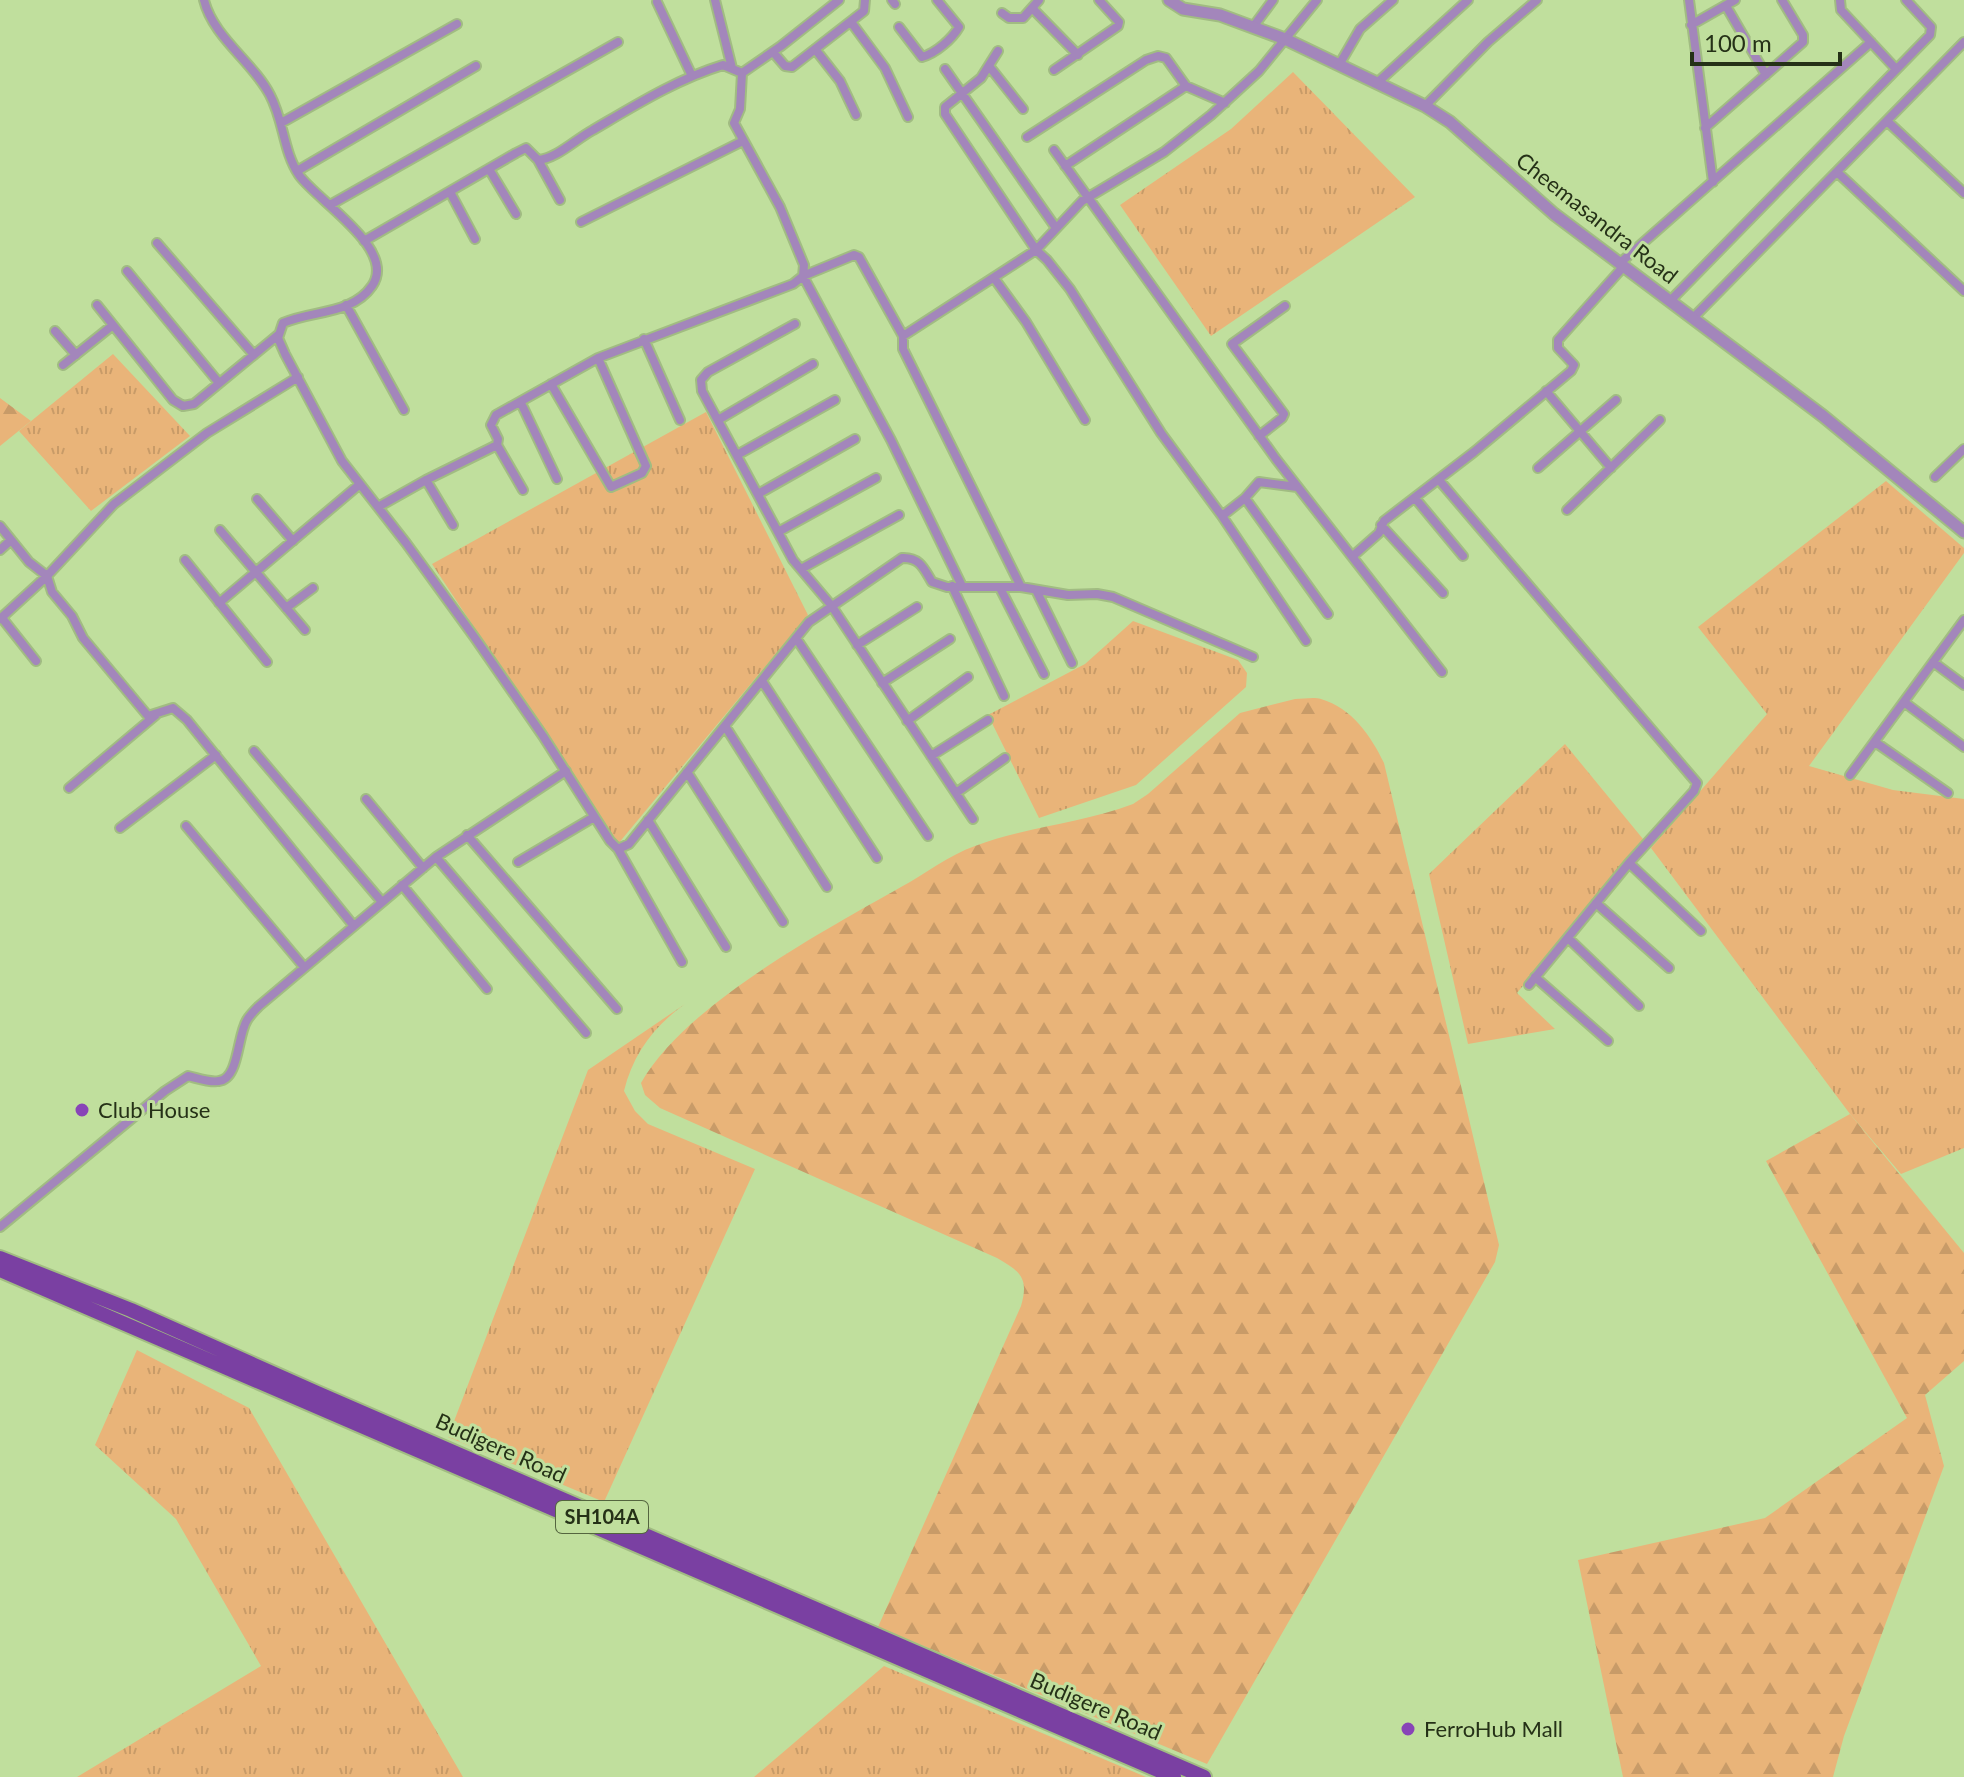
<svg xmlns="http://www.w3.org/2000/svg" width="1964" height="1777" font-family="Lato,sans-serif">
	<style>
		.grass { fill: url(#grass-tufts) }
		.forest { fill: url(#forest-firs) }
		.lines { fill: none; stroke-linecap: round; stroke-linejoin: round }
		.minor-casing { stroke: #a1bc82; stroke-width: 12 }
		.tertiary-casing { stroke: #a1bc82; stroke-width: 15 }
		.primary-casing { stroke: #a1bc82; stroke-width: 18 }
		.minor { stroke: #a386bb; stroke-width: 8 }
		.tertiary { stroke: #a386bb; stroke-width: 11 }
		.primary { stroke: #7a40a2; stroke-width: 14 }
		.poi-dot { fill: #8844b7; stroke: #c0df9d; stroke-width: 3 }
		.labels { text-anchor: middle; stroke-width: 6; stroke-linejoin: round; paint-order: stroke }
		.shield { fill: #c0df9d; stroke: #54653f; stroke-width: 2 }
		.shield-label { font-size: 20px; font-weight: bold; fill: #253117 }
		.street-label { font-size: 22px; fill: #253117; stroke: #c0df9d }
		.poi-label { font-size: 22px; fill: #253117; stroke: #c0df9d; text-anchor: start }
	</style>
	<defs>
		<pattern id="grass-tufts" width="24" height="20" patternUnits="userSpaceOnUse" patternTransform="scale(2)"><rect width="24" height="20" fill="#e9b479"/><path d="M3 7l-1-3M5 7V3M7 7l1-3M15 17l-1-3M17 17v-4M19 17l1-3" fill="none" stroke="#c89b68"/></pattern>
		<pattern id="forest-firs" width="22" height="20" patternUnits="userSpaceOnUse" patternTransform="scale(2)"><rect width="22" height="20" fill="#e9b479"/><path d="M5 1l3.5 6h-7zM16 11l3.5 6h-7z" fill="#c89b68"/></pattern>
	</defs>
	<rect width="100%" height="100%" fill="#c0df9d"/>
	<!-- grass -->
	<path class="grass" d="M1293,72L1415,197L1211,336L1120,205L1231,129Z
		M113,354L190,436L91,511L19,431Z
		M706,412L808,615L618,844L432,564Z
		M1886,481L1964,548V553L1809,766L1893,790L1964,799V1148L1901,1174L1850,1114L1651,848L1767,714L1698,627Z
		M1133,621L1238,660L1247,673L1246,687L1136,785L1039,818L988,715L1085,664Z
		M1565,744L1643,839L1517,993L1555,1029L1468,1044L1429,874Z
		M685,1004C654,1026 633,1054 624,1091L635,1111L648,1124L755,1169L604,1502L448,1437L588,1070Z
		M137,1350L249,1408L463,1777H77L261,1666L176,1519L95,1445Z
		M884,1666L1146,1777H754Z"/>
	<!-- forest -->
	<path class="forest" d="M0,398L31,421L0,446Z
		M1295,699C1303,699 1314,697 1321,699C1352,708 1371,736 1384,763L1499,1245L1495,1262L1207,1764L878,1627L1021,1306C1029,1278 1021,1272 997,1258L660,1108L645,1095L641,1083C686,1004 822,932 901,887C925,874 949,855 975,846C1026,827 1082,823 1133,804L1148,794L1240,713Z
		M1850,1114L1964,1253V1361L1925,1395L1944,1466L1844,1736L1833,1777H1623L1578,1560L1765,1518L1907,1418L1766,1161Z"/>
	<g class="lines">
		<defs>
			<path id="minor" d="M204,0C213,37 253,62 270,95C284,121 283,151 299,175C316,200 398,249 372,286C352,315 312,310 283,323L278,338L285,354L342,461L406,543L475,638L543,736L610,841L618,849L629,844L809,622L902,558C920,557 924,569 932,582L947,587H1021L1068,595L1097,594L1113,597L1253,657
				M715,0L732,68
				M892,0L895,4
				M1689,0L1713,182
				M1840,0L1841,10L1896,69
				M657,2L692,76
				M1726,6L1766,75
				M1032,8L1078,55
				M1002,13L1009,18H1023L1039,0
				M851,22L885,68L908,117
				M1691,25L1735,0
				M899,27L922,57C936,53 952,39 959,27L937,0
				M1253,27L1273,0
				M815,49L840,81L856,115
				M998,51L981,78L945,107V114L1036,250L1047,260L1070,289L1161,433L1222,516L1306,641
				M773,52L785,66L792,67L864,11L865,0
				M1339,65L1360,29L1393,0
				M989,66L1023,109
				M945,69L1056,228
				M1054,70L1118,26L1119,22L1099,0
				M742,73L781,46L839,0
				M1377,83L1468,0
				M1425,106L1488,42L1537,0
				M1887,121L1964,193
				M281,123L457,24
				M1705,128L1803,42V35L1782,0
				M1027,137L1146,60L1158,56L1166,58L1186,86L1225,103
				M1054,150L1276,459L1442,672
				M538,160L560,200
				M1065,166L1186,86
				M489,169L516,214
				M297,171L476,66
				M1837,172L1964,291
				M450,192L475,239
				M330,205L618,42
				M581,222L743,141
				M364,241L516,153L526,148L538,160C556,159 576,139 593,130C634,106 677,79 723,65L742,73
				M157,243L254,355
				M1620,263L1871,42
				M127,271L219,383
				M994,278L1026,322L1085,420
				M1670,301L1930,35L1931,27L1906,0
				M97,305L173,400L183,406L194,404L278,335
				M346,305L404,410
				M1693,318L1964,42
				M795,324L708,372L701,380L702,391L793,560L831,605L973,819
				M55,331L76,355
				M903,336L859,257L854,255L803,276L891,440L962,586
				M644,339L680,420
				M63,365L113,325
				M551,384L611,487L642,473L646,466L598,358
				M1546,391L1611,468
				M521,403L557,479
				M718,420L813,364
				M1259,436L1282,418L1284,414L1232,344L1285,306
				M497,445L523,490
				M737,455L835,400
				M1538,468L1616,400
				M1935,477L1964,449
				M426,480L453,525
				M1439,480L1697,783L1694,791L1629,863L1529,985
				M758,494L855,439
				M1245,498L1328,614
				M1415,498L1463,556
				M257,499L293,541
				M378,507L426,480L497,445L498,439L491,425L496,415L598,358L793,284L803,276L804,265L780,207L734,123L740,109L742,73
				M1567,510L1660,420
				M1222,516L1245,498L1259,482L1297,487
				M1381,525L1443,593
				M0,526L29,562L47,576L52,592L72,616L83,638L148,716L173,708L187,720L353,925
				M220,530L305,630
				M778,532L876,478
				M0,550L11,540
				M1353,556L1379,533L1384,521L1474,452L1571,371L1574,365L1558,348V340L1624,266
				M185,560L267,662
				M801,569L899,515
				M952,586L1004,696
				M1021,587L903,349V336L1036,250L1082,201L1164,152L1211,115L1259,71L1317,0
				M1000,588L1044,674
				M1036,590L1072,663
				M219,603L360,484
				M286,608L313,588
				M2,618L36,661
				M0,619L47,576L114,504L207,433L298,377
				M796,638L928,836
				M857,645L917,607
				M1933,662L1964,685
				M762,681L877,858
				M882,683L950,639
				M1904,702L1964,747
				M907,721L968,677
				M725,726L827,887
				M1875,742L1948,793
				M254,751L382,902
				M931,756L988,720
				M687,772L783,922
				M1850,775L1964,620
				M69,788L157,714
				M956,793L1005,758
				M366,799L423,868
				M648,820L726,947
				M186,826L304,967
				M120,828L216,755
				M467,835L617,1009
				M618,849L682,962
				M436,857L586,1033
				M518,862L594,817
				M1629,863L1701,931
				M402,885L487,989
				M1596,903L1669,968
				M1568,938L1639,1006
				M1535,977L1608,1041
				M0,1227L165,1091L188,1076C197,1078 210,1083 219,1081C239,1079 237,1036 247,1020C250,1015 255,1010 259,1006L436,857L566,771"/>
			<path id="tertiary" d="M1169,0L1183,9L1220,15L1285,39L1425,106L1450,122L1554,214L1823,416L1964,532"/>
			<path id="primary" d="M0,1258L131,1310L317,1393L1204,1777
				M0,1270L1174,1777"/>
		</defs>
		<!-- minor casing -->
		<use href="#minor" class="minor-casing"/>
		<!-- tertiary casing -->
		<use href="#tertiary" class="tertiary-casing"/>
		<!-- primary casing -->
		<use href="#primary" class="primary-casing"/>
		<!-- minor -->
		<use href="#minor" class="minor"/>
		<!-- tertiary -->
		<use href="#tertiary" class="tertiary"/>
		<!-- primary -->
		<use href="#primary" class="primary"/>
	</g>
	<!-- markers -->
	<g class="poi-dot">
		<circle cx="82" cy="1110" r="8"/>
		<circle cx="1408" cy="1729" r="8"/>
	</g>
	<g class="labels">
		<!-- shield labels -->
		<rect class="shield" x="556" y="1501" width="92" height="32" rx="6"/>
		<g class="shield-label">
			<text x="602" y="1524">SH104A</text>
		</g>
		<!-- street labels -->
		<g class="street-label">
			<text transform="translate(1597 218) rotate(38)" y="8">Cheemasandra Road</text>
			<text transform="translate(501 1448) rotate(24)" y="8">Budigere Road</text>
			<text transform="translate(1096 1706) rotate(23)" y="8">Budigere Road</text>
		</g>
		<!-- poi labels -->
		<g class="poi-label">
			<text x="98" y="1118">Club House</text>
			<text x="1424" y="1737">FerroHub Mall</text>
		</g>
	</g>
	<!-- scale -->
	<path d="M1692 52v12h148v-12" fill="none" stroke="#253117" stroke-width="4"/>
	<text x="1704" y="52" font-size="24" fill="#253117" stroke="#c0df9d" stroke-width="6" paint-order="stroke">100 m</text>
</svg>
